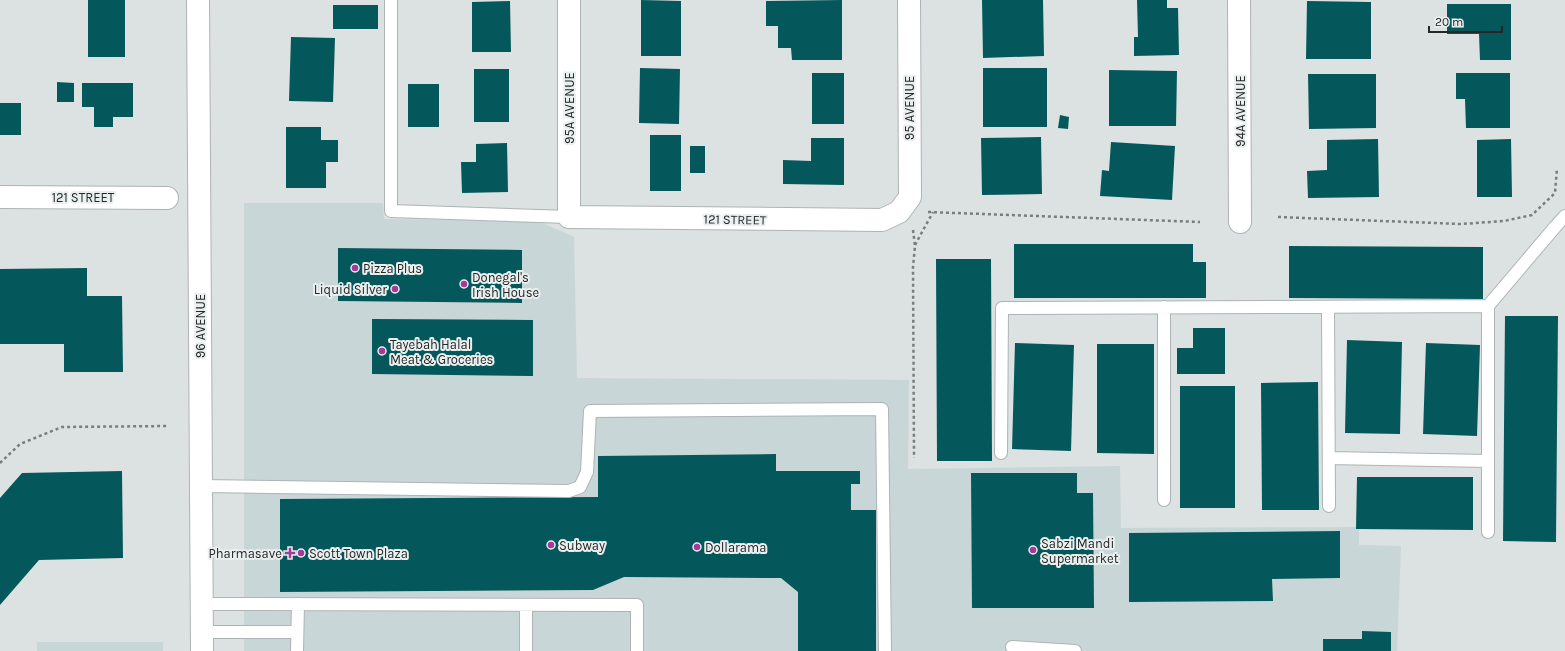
<svg xmlns="http://www.w3.org/2000/svg" width="1565" height="651" font-family="Karla,sans-serif">
	<style>
		.built { fill: #c9d6d7 }
		.building { fill: #04585b }
		.lines { fill: none; stroke-linecap: round; stroke-linejoin: round }
		.lane-casing { stroke: #aeb3b3; stroke-width: 14 }
		.street-casing { stroke: #aeb3b3; stroke-width: 24 }
		.secondary-casing { stroke: #aeb3b3; stroke-width: 24 }
		.path { stroke: #797d7d; stroke-width: 2.5; stroke-dasharray: 3 3; stroke-linecap: butt }
		.lane { stroke: #fff; stroke-width: 12 }
		.street { stroke: #fff; stroke-width: 22 }
		.secondary { stroke: #fff; stroke-width: 22 }
		.poi-dot { fill: #a4399a; stroke: #e9efef; stroke-width: 1.5 }
		.labels { text-anchor: middle; stroke-width: 4; stroke-linejoin: round; paint-order: stroke }
		.street-label { font-size: 13px; fill: #252727; stroke: #e9efef }
		.poi-label { font-size: 13px; fill: #252727; stroke: #e9efef; text-anchor: start }
	</style>
	<rect width="100%" height="100%" fill="#dce1e2"/>
	<!-- built -->
	<path class="built" d="M244,203H383L384,219L538,221L574,237L577,378L909,380L908,469L1120,466L1121,528L1359,527V545L1401,546L1397,651H244Z
		M37,642H163V651H37Z"/>
	<!-- building -->
	<path class="building" d="M88,0H125V57H88Z
		M641,0L681,1V56H641Z
		M842,0V60H792L791,48H778V26H766V1Z
		M982,0H1043L1044,56L983,58Z
		M1137,0H1167V8H1178L1179,55L1134,56V37H1138Z
		M510,1L511,52H472V2Z
		M1307,1L1371,2V59H1306Z
		M1447,4H1511V60H1480L1479,34H1447Z
		M333,5H378V29H333Z
		M291,37L335,38L333,102L289,101Z
		M640,68L680,69L679,124L639,123Z
		M983,68H1047V127H983Z
		M474,69H509V122H474Z
		M1109,70L1177,71L1176,126H1109Z
		M812,73H844V124H812Z
		M1456,73H1510V128H1466L1465,99H1456Z
		M1308,74H1376V128L1309,129Z
		M57,82L74,83V102H57Z
		M82,83H133V117H113V127H94V107H82Z
		M408,84H439V127H408Z
		M0,103H21V135H0Z
		M1060,115L1069,117L1068,129L1058,128Z
		M286,127H321V140H338V162H326V188H286Z
		M650,135H681V191H650Z
		M1041,137L1042,194L982,195L981,138Z
		M811,138H844V185L783,184V160L811,161Z
		M1378,139L1379,197L1308,198L1307,171L1327,170V140Z
		M1511,139L1512,197H1477V140Z
		M1111,142L1175,146L1172,200L1100,196L1102,170L1109,171Z
		M507,143L508,192L462,193L461,162H476V144Z
		M690,146H705V173H690Z
		M1014,244H1193V262H1206V298H1014Z
		M1289,246L1483,247V299L1289,298Z
		M338,248L522,250V303L338,301Z
		M936,259H991L992,461H937Z
		M87,268V296H122L123,372H64V344H0V269Z
		M1505,316H1558L1556,542L1503,541Z
		M372,319L533,320V376L372,374Z
		M1193,328H1225V374H1177V348H1193Z
		M1347,340L1402,342L1400,434L1345,433Z
		M1015,343L1074,345L1071,451L1012,449Z
		M1426,343L1480,345L1477,436L1423,434Z
		M1097,344H1154V454L1097,453Z
		M1318,382L1319,510H1262L1261,383Z
		M1180,386H1235V508H1180Z
		M776,454V471H860V484H851V510H876V651H798V592L781,578L624,577L593,590L280,592V499L598,497V456Z
		M122,471L123,558L39,560L0,605V498L22,473Z
		M971,473H1077V493H1093L1094,608H972Z
		M1357,477H1473V530L1356,529Z
		M1340,531V578L1272,579L1273,601L1129,602V533Z
		M1362,631L1391,632V651H1323V639H1362Z"/>
	<g class="lines">
		<defs>
			<path id="lane" d="M391,0V211L569,217
				M1164,307V500
				M1328,307L1329,506
				M1001,453L1002,308L1488,306L1555,227L1565,216
				M1329,458L1488,461
				M201,486L569,491L580,487L587,472L590,411L882,409L885,651
				M1488,532V306
				M202,604L637,605V651
				M526,605V651
				M202,632H297
				M1012,647L1075,651
				M297,651L298,604"/>
			<path id="street" d="M569,0V217L882,220L899,212L910,197L909,0
				M1239,0L1240,222
				M0,197L167,198"/>
			<path id="secondary" d="M198,0L202,651"/>
		</defs>
		<!-- lane casing -->
		<use href="#lane" class="lane-casing"/>
		<!-- street casing -->
		<use href="#street" class="street-casing"/>
		<!-- secondary casing -->
		<use href="#secondary" class="secondary-casing"/>
		<!-- path -->
		<path class="path" d="M928,212L1200,222
			M1278,217L1461,224L1504,221L1532,215L1555,193L1557,168
			M913,230L915,246L913,267L914,458
			M915,245L933,212
			M0,463L20,444L62,427L169,426"/>
		<!-- lane -->
		<use href="#lane" class="lane"/>
		<!-- street -->
		<use href="#street" class="street"/>
		<!-- secondary -->
		<use href="#secondary" class="secondary"/>
	</g>
	<!-- markers -->
	<g class="poi-dot">
		<circle cx="355" cy="268" r="4"/>
		<circle cx="464" cy="284" r="4"/>
		<circle cx="395" cy="289" r="4"/>
		<circle cx="382" cy="351" r="4"/>
		<circle cx="551" cy="545" r="4"/>
		<circle cx="697" cy="547" r="4"/>
		<circle cx="1033" cy="550" r="4"/>
		<path d="M288 547h4v4h4v4h-4v4h-4v-4h-4v-4h4z"/>
		<circle cx="301" cy="553" r="4"/>
	</g>
	<g class="labels">
		<!-- street labels -->
		<g class="street-label">
			<text transform="translate(569 108) rotate(-90)" y="5">95A AVENUE</text>
			<text transform="translate(909 108) rotate(-90)" y="5">95 AVENUE</text>
			<text transform="translate(1240 111) rotate(-90)" y="5">94A AVENUE</text>
			<text x="83" y="202">121 STREET</text>
			<text transform="translate(735 219) rotate(1)" y="5">121 STREET</text>
			<text transform="translate(200 326) rotate(-90)" y="5">96 AVENUE</text>
		</g>
		<!-- poi labels -->
		<g class="poi-label">
			<text x="363" y="273">Pizza Plus</text>
			<text x="472" y="282">Donegal's<tspan x="472" dy="15">Irish House</tspan></text>
			<text x="387" y="294" text-anchor="end">Liquid Silver</text>
			<text x="390" y="349">Tayebah Halal<tspan x="390" dy="15">Meat &amp; Groceries</tspan></text>
			<text x="1041" y="548">Sabzi Mandi<tspan x="1041" dy="15">Supermarket</tspan></text>
			<text x="559" y="550">Subway</text>
			<text x="705" y="552">Dollarama</text>
			<text x="282" y="558" text-anchor="end">Pharmasave</text>
			<text x="309" y="558">Scott Town Plaza</text>
		</g>
	</g>
	<!-- scale -->
	<path d="M1429 26v6h73v-6" fill="none" stroke="#252727" stroke-width="2"/>
	<text x="1435" y="26" font-size="12" fill="#252727" stroke="#e9efef" stroke-width="3" paint-order="stroke">20 m</text>
</svg>
